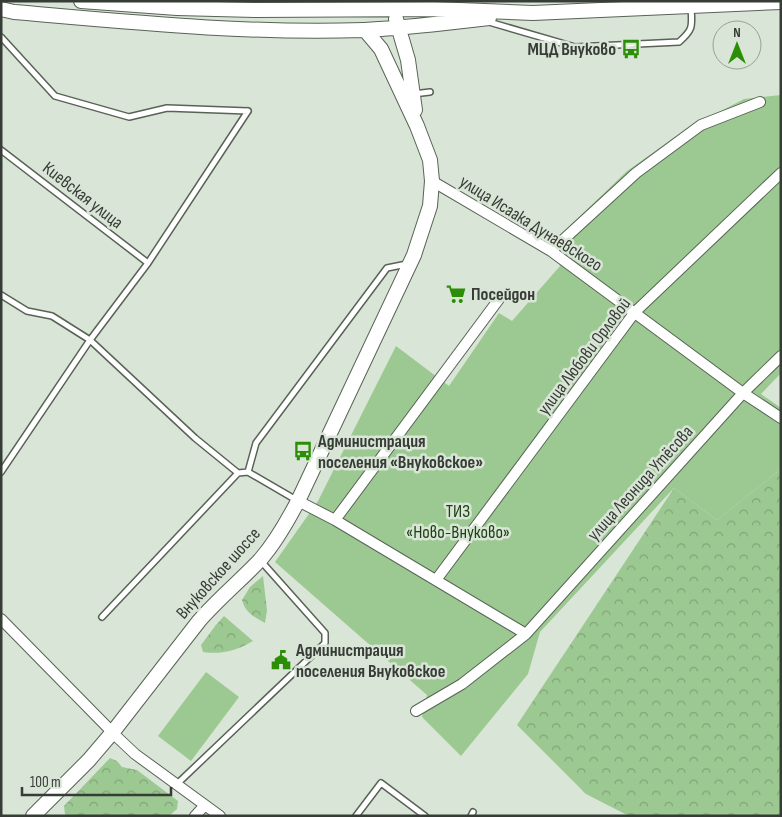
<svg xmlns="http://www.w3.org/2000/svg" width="782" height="817" font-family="'Sofia Sans Condensed',sans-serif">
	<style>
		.forest { fill: url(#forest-crowns) }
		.garden { fill: #9cc992 }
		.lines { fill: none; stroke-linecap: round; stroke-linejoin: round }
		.lane-casing { stroke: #586356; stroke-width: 8 }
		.street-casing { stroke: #586356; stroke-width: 12 }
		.secondary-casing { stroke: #586356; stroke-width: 16 }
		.lane { stroke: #fff; stroke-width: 5 }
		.street { stroke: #fff; stroke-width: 10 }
		.secondary { stroke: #fff; stroke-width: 14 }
		.labels { text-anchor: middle; stroke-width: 5; stroke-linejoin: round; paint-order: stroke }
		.poi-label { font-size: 18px; font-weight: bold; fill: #373c36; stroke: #d9e5d6; text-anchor: start }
		.street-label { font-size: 18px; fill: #373c36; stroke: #d9e5d6 }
		.park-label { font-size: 18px; fill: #1a4310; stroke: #d9e5d6 }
	</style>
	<defs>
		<pattern id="forest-crowns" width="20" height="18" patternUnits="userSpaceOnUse" patternTransform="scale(1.25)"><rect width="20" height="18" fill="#9cc992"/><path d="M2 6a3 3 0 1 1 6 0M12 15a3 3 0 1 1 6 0" fill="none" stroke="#80a478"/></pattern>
	</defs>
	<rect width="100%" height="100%" fill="#d9e5d6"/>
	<!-- forest -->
	<path class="forest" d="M781,469V816H629L586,794L517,725L674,488L717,520Z
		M263,576L267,610L265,623C254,617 245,612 242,600L250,587Z
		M224,616L253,641C238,650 221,655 203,652L201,645L216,625Z
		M110,758L117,761L122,767L137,770L178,801L177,809L169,816H68L65,814L64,806Z"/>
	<!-- garden -->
	<path class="garden" d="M781,95V373L761,394L781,408V469L717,520L674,488L540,632L528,674L461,756L422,717L427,695L275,562L318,501L396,346L449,386L499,313L512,321L560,266L553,242L627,171L686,129L744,99Z
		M206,672L239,697L191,761L158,736Z"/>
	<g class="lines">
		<defs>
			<path id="lane" d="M489,22L575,47L679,42C694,29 692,26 691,7
				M1,37L55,96L129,117L167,108L248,111
				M413,94L430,92
				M1,150L148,263
				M1,295L27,311L52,316L90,340L195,438L238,473L248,472L298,501
				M1,472L90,340L148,263L248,111
				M248,472L256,443L387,268L407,264
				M102,617L238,473
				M177,784L325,643V633L260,560
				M356,816L381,783L425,816
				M471,816L473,812"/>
			<path id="street" d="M432,181L551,251L743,393L781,418
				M551,251L636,173L701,125L760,102
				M298,501L335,520L526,634
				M335,520L499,299
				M436,580L635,312L781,173
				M1,619L118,738L135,754L220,816
				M416,711L462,684L526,634L743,393L781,356
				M195,816L205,805"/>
			<path id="secondary" d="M81,1L177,8L255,10L434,9L533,13L781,2
				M1,9L14,12C130,22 247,34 364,30C405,28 447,23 489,18
				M396,19L408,60L415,110
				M33,816L89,760L112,733L199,621C218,599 240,581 260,560C275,543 287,522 298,501L414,255L430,206L432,181L430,160L417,126L381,49L365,30"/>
		</defs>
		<!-- lane casing -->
		<use href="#lane" class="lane-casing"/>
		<!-- street casing -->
		<use href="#street" class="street-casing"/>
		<!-- secondary casing -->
		<use href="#secondary" class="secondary-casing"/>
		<!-- lane -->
		<use href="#lane" class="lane"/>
		<!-- street -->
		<use href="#street" class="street"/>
		<!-- secondary -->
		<use href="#secondary" class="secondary"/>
	</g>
	<!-- icons -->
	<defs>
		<symbol id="bus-bare" viewBox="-9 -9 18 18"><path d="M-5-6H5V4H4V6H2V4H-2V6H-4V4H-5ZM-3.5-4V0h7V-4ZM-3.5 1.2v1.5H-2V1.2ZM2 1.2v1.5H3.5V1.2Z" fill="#2c8e07" stroke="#d9e5d6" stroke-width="2.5" paint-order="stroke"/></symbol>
		<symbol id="supermarket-bare" viewBox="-9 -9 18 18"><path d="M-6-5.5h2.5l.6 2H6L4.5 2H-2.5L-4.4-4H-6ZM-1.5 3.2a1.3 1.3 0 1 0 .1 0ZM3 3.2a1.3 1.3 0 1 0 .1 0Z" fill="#2c8e07" stroke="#d9e5d6" stroke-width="2.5" paint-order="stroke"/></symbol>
		<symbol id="civic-bare" viewBox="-9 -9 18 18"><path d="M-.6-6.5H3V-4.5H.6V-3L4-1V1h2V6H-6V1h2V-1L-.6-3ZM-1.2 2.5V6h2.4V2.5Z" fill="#2c8e07" stroke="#d9e5d6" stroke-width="2.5" paint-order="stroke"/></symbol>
	</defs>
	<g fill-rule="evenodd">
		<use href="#bus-bare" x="617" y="35" width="28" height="28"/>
		<use href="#supermarket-bare" x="442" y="280" width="28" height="28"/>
		<use href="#bus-bare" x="289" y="437" width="28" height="28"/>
		<use href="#civic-bare" x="267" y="646" width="28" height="28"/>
	</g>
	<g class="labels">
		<!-- poi labels -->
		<g class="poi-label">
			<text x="616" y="55" text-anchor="end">МЦД Внуково</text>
			<text x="471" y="300">Посейдон</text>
			<text x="318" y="447">Администрация<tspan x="318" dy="21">поселения «Внуковское»</tspan></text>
			<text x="296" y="656">Администрация<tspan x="296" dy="21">поселения Внуковское</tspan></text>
		</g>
		<!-- street labels -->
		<g class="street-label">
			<text transform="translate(83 195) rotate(38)" y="6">Киевская улица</text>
			<text transform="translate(531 223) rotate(32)" y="6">улица Исаака Дунаевского</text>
			<text transform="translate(584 356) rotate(-53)" y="6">улица Любови Орловой</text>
			<text transform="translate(640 483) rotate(-48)" y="6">улица Леонида Утёсова</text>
			<text transform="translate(218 573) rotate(-48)" y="6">Внуковское шоссе</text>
		</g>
		<!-- park labels -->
		<g class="park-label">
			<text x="458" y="517">ТИЗ<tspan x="458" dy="21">«Ново-Внуково»</tspan></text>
		</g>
	</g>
	<!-- border -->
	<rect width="782" height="817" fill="none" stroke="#373c36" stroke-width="5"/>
	<!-- north arrow -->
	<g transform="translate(737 45)"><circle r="24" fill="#d9e5d6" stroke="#98a196"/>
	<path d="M0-4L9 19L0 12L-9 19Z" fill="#2c8e07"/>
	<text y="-8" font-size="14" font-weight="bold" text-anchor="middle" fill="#373c36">N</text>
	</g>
	<!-- scale -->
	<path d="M22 787v8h149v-8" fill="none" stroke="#373c36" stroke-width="2.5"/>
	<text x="30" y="787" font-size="15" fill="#373c36" stroke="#d9e5d6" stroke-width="4" paint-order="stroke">100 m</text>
</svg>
